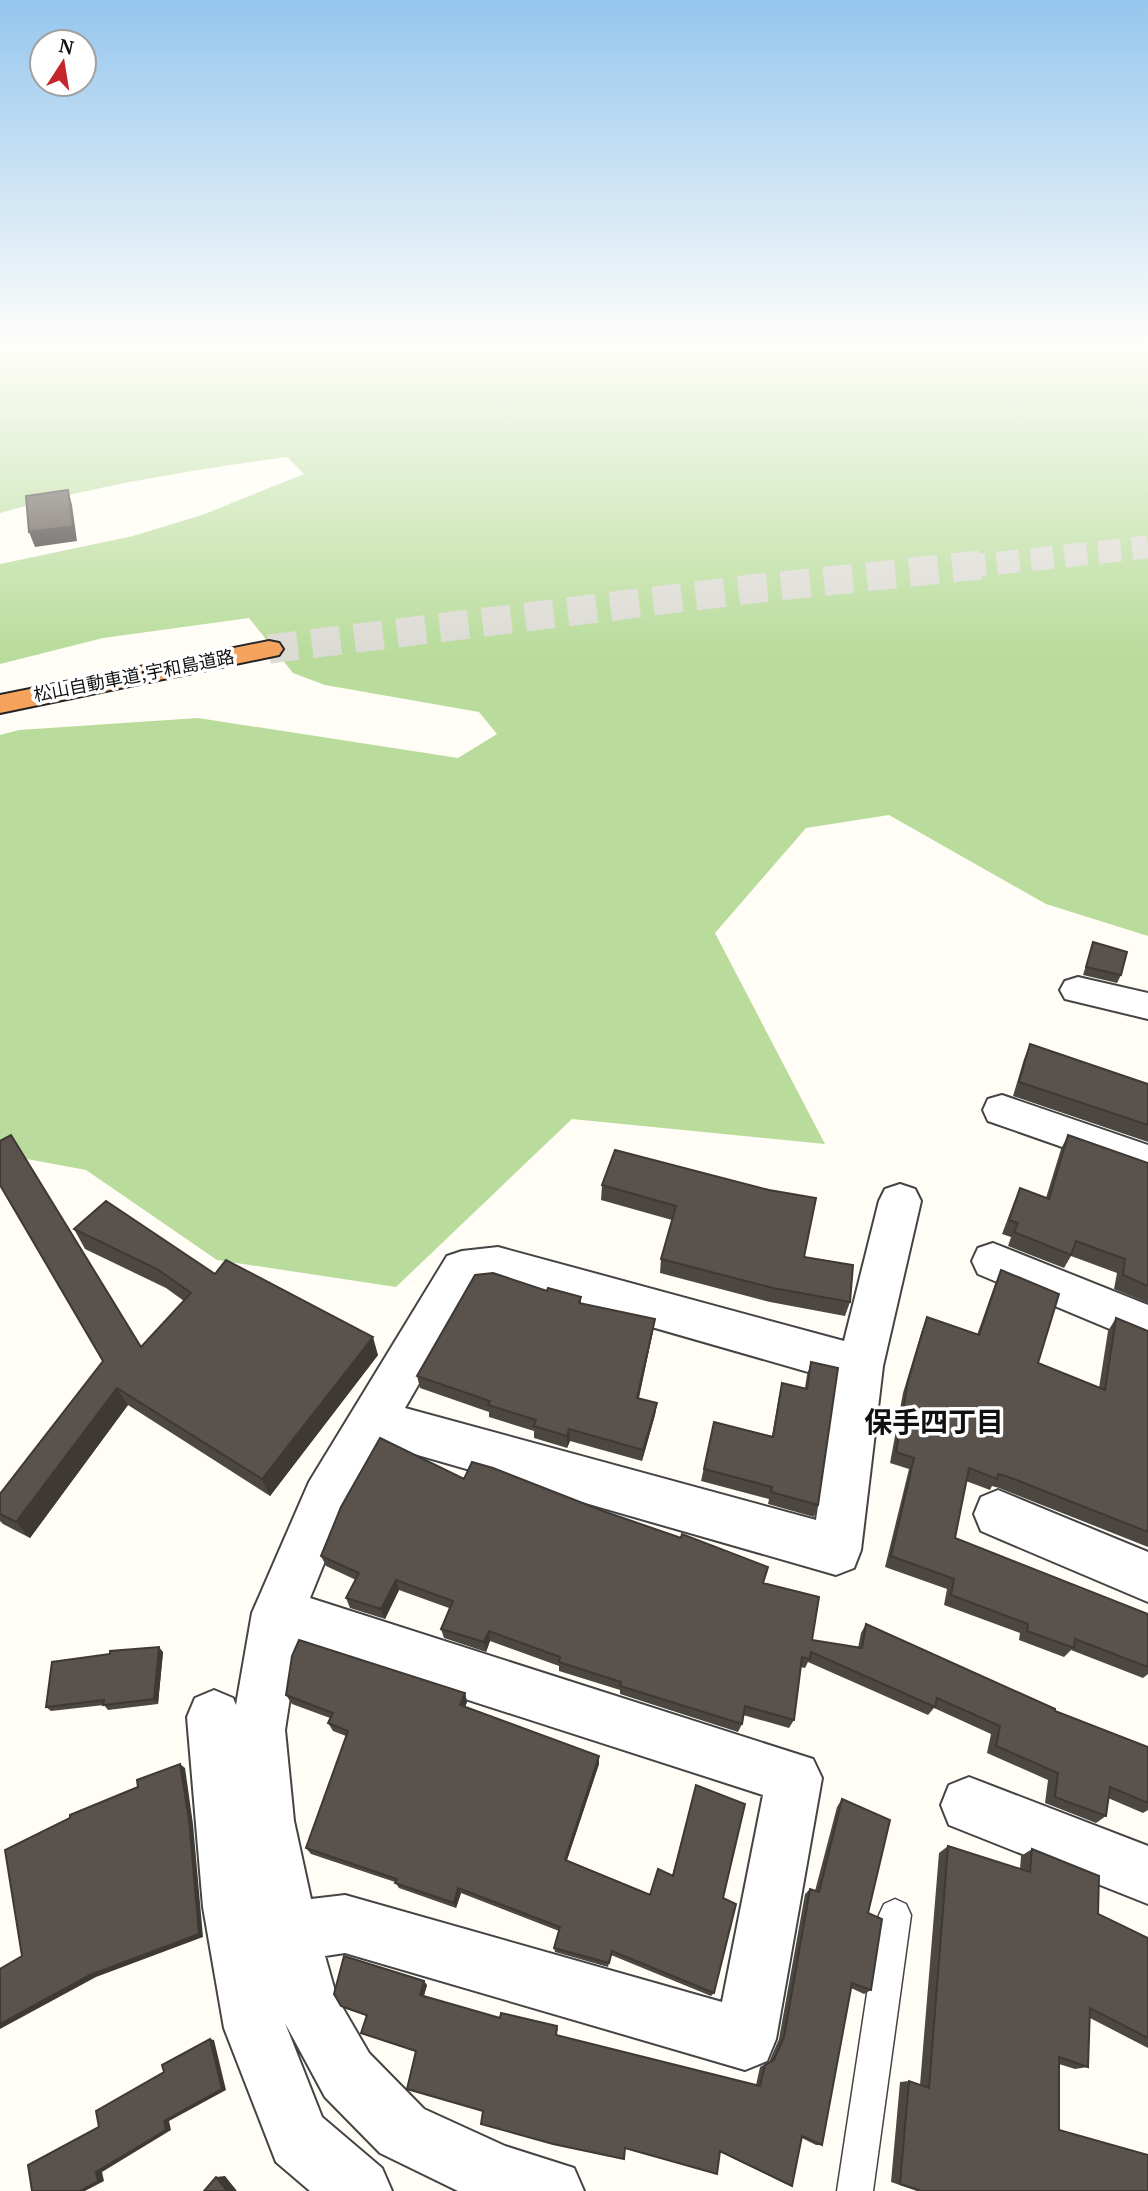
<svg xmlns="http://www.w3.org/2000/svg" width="1148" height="2191" font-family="'PT Serif','Noto Sans JP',serif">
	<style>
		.forest { fill: #b9dc9c }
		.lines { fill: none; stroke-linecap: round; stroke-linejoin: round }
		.motorway-tunnel-far1 { stroke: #dbdad3; stroke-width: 23; stroke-dasharray: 23 11; stroke-linecap: butt }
		.motorway-tunnel { stroke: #dbdad3; stroke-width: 29; stroke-dasharray: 29 14; stroke-linecap: butt }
		.service-casing { stroke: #444; stroke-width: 3 }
		.minor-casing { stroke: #444; stroke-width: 4 }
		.motorway-casing { stroke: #222; stroke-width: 4 }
		.service { fill: #fff; fill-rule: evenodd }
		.minor { fill: #fff; fill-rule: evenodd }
		.motorway { fill: #f5a25d; fill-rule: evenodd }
		.wall { fill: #4d4742 }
		.shaded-wall { fill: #3f3936 }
		.building { fill: #5a524d; stroke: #3f3936; stroke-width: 2 }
		.labels { text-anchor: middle; stroke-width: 7; stroke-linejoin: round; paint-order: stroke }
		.far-street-label { font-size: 18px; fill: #111; stroke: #fff }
		.near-neighbourhood-label { font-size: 28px; font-weight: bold; fill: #111; stroke: #fff }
	</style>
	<rect width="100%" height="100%" fill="#fffdf5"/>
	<!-- forest -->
	<path class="forest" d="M0,346H1148V936L1046,904L889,815L806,828L715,933L825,1144L572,1119L396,1287L217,1260L86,1170L0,1154V735L19,730L198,718L458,758L497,734L479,712L325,685L293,673L249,618L103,638L0,664V564L133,536L202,515L304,474L287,457C191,470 93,486 0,513Z"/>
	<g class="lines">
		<!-- motorway-tunnel-far1 -->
		<path class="motorway-tunnel-far1" d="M963,567L1148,547"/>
		<!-- motorway-tunnel -->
		<path class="motorway-tunnel" d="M269,649L751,589L980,565"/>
		<defs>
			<path id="service" d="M895,1899L906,1904L911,1915L873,2191H837L879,1915L884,1904Z"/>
			<path id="minor" d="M1078,977L1148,993V1019L1065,999L1060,990L1065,981Z
				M1002,1095L1148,1145V1177L988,1121L983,1110L988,1099Z
				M900,1184L915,1189L921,1201L883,1366L861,1550L854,1568L836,1575L383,1445L344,1514L310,1598L813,1759L822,1778L776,2039L767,2061L745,2070L345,1953L325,1956L337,1998L369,2053L424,2109L505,2146L574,2168L584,2191H458L380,2153L325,2097L285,2023L322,2117L382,2168L392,2191H310L276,2162L224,2028L203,1907L187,1717L195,1698L214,1690L233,1698L236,1705L252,1613L309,1482L447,1256L462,1251L498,1247L844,1341L879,1201L885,1189ZM498,1283L836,1380L816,1520L405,1408L475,1286ZM298,1645L763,1795L722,2002L345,1895L311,1899L294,1821L285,1730Z
				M993,1243L1148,1305V1345L978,1274L972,1261L978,1248Z
				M998,1490L1148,1552V1602L981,1531L974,1514L981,1497Z
				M969,1777L1148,1846V1904L949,1825L941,1805L949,1785Z"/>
			<path id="motorway" d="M269,641L279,643L283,649L279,655L0,713V695Z"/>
		</defs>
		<!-- service casing -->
		<use href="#service" class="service-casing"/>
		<!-- minor casing -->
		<use href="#minor" class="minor-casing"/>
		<!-- motorway casing -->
		<use href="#motorway" class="motorway-casing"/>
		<!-- service -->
		<use href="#service" class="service"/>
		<!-- minor -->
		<use href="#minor" class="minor"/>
		<!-- motorway -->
		<use href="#motorway" class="motorway"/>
	</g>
	<!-- wall -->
	<path class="wall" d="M1093,942L1121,975L1117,983L1083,975Z
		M1030,1044L1148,1084V1142L1013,1096L1024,1059Z
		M1068,1135L1148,1163V1303L1114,1289L1117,1273L1071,1256L1064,1268L1008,1246L1011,1237L1002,1234L1014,1202L1020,1188L1046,1198L1061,1149Z
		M615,1150L804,1257L850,1302L845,1316L770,1302L660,1273L661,1259L672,1220L601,1200L602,1185Z
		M74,1229L215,1274L378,1355L270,1496L128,1405L30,1538L3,1524L0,1521V1494L141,1347L184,1301L166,1288L85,1249Z
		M1001,1270L1038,1363L1099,1388L1108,1331L1116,1318L1148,1331V1547L999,1488L992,1486L990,1490L966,1481L955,1538L1148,1614V1674L1143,1678L1071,1650L1064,1657L1019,1640L1020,1633L944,1605L947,1589L885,1567L909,1469L890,1463L903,1393L922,1330L927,1317L977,1335L995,1284Z
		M547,1291L581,1297V1303L655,1319L653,1331L639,1398L657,1403L655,1415L642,1461L570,1441L567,1448L534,1438V1431L489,1417V1412L420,1388L417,1376Z
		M811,1362L818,1505L814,1517L768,1504L769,1499L701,1481L714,1422L772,1436L779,1396L782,1383L805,1388L807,1375Z
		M464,1479L763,1583L812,1640L858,1648L861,1633L866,1624L1055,1711L1148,1747V1810L1143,1813L1108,1798L1106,1816L1096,1823L1045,1803L1048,1780L987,1753L991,1734L934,1708L928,1715L808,1662L805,1668L800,1667L794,1720L789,1728L743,1715L742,1724L738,1732L620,1694V1690L559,1671V1666L490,1641L486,1652L444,1638L441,1629L449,1608L399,1590L385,1619L350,1608L346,1598L356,1580L326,1566L321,1556Z
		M163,1652L158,1704L108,1710L104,1705L51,1711L46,1707Z
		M465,1693L467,1702L465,1707L599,1764L567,1860L650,1894L672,1876L696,1785L723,1898L714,1993L711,1996L611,1955L608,1967L555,1952L554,1948L559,1931L461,1893L456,1908L399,1888L395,1882L311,1854L306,1848L346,1736L333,1731L328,1723L330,1718L292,1704L286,1695Z
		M842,1799L868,1913L871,1990L864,1994L851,1988L822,2145H816L802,2138L792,2186L786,2184L720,2152L625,2148L483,2111L416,2052L361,2033L366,2016L346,2009L341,2006L427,1985L424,1996L500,2018L558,2029L556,2035L756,2085L760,2067L769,2062L779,2039L805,1894L810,1889L815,1891L837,1807Z
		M948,1846L1020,1869L1021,1856L1032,1849L1098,1914L1148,1938V2048L1090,2018L1088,2067L1075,2069L1059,2064V2130L1148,2191H917L891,2182L900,2082L909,2081L920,2085L939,1853Z"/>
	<!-- shaded-wall -->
	<path class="shaded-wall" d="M68,490L72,505L77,541L35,547L29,532Z
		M655,1319L653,1331L636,1410L637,1398Z
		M373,1337L378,1355L270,1496L262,1479Z
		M117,1388L128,1405L30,1538L16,1522Z
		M657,1403L655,1415L642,1461L643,1450Z
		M569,1429L570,1441L567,1448V1436Z
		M396,1580L399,1590L385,1619L381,1609Z
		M489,1631L490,1641L486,1652L484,1642Z
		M159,1647L163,1652L158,1704L154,1699Z
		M465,1693L467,1702L462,1714L460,1705Z
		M599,1756V1764L565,1866V1860Z
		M180,1764L185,1768L193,1824L203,1937L96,1977L0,2029V2024L90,1975Z
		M458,1888L461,1893L456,1908L454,1903Z
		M424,1981L427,1985L423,1998L420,1995Z
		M210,2039L214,2040L226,2090L169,2121L171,2130L102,2172L104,2181L85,2191H80L96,2172L164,2121Z
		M225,2176L237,2191H227L216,2177Z"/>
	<!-- building -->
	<path class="building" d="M68,490L73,526L29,532L26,496Z
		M1093,942L1127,952L1121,975L1086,967Z
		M1030,1044L1148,1084V1125L1019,1082Z
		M11,1135L141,1347L191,1293L157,1269L74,1229L106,1201L215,1274L226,1260L373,1337L262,1479L117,1388L16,1522L0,1514V1494L103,1361L0,1185V1141Z
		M1068,1135L1148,1163V1286L1123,1275L1125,1259L1076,1241L1071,1255L1014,1232L1018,1223L1009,1220L1020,1188L1049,1199Z
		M615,1150L769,1190L816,1198L804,1257L853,1265L850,1302L773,1288L661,1259L676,1206L602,1185Z
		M1001,1270L1059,1294L1038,1363L1105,1390L1116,1318L1148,1331V1532L1006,1476L998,1474L997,1479L969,1468L955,1538L1148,1614V1667L1075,1639L1074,1648L1027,1631L1028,1624L951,1595L954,1579L891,1556L914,1458L896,1452L908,1381L927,1317L979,1335Z
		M493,1273L547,1291L548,1288L581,1297L579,1303L655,1319L637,1398L657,1403L643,1450L569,1429L567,1436L534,1426L536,1420L488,1405L490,1401L417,1376L475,1275Z
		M811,1362L838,1368L818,1505L771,1492L772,1487L704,1469L714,1422L773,1437L782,1383L807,1389Z
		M380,1438L464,1479L472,1462L493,1468L603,1511L681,1538L682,1534L768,1567L763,1583L819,1597L812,1640L862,1648L866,1624L1055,1709V1711L1148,1747V1803L1110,1787L1106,1816L1055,1797L1058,1773L996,1746L1000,1726L937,1698L935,1707L811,1652L810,1659L802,1657L794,1720L745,1706L742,1724L620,1686L621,1682L559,1662L560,1657L489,1631L484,1642L441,1629L453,1601L396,1580L381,1609L346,1598L359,1573L321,1556L341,1507Z
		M299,1640L465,1693L460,1705L599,1756L565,1860L650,1895L658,1869L673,1876L696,1785L745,1804L723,1898L736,1904L714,1993L612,1951L609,1963L554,1948L560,1927L458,1888L454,1903L395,1883L397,1879L306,1848L348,1731L328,1723L333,1713L286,1695L292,1656Z
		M159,1647L154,1699L103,1705L104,1700L46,1707L52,1662L110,1654V1651Z
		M180,1764L189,1820L199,1934L90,1975L0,2024V1969L22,1956L5,1850L70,1818V1815L138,1787L137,1780Z
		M842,1799L890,1820L868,1913L882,1919L871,1990L852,1983L822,2145L802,2136L792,2186L720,2151L717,2174L625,2148L624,2159L553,2144L481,2124L483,2111L407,2089L416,2051L361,2033L367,2015L341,2006L334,1994L344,1956L424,1981L420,1995L500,2018L501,2013L557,2026L556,2035L760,2086L765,2065L774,2060L784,2037L810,1889L819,1892Z
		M948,1846L1030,1872L1032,1849L1099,1876L1098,1914L1148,1938V2038L1090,2008L1088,2067L1059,2057V2130L1148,2155V2191H922L900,2184L909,2081L929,2088Z
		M210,2039L222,2089L164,2121L166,2130L96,2172L98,2181L80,2191H32L28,2165L99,2127L96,2111L164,2072L162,2065Z
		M216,2177L227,2191H204Z"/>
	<!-- sky -->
	<linearGradient id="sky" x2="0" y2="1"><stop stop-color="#95c6ee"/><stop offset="0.53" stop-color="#fffefa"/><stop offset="1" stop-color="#fffefa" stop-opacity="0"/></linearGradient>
	<rect width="1148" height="653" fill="url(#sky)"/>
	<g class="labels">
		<!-- far-street labels -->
		<g class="far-street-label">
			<text transform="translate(134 676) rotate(-11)" y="6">松山自動車道;宇和島道路</text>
		</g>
		<!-- near-neighbourhood labels -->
		<g class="near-neighbourhood-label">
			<text x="934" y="1432">保手四丁目</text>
		</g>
	</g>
	<!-- north arrow -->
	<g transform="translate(63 63) rotate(12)"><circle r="33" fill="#ffffff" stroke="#a0a0a0" stroke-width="2"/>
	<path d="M0-5L12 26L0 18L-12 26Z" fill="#c4262e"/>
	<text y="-10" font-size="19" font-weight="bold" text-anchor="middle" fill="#111111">N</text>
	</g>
</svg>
